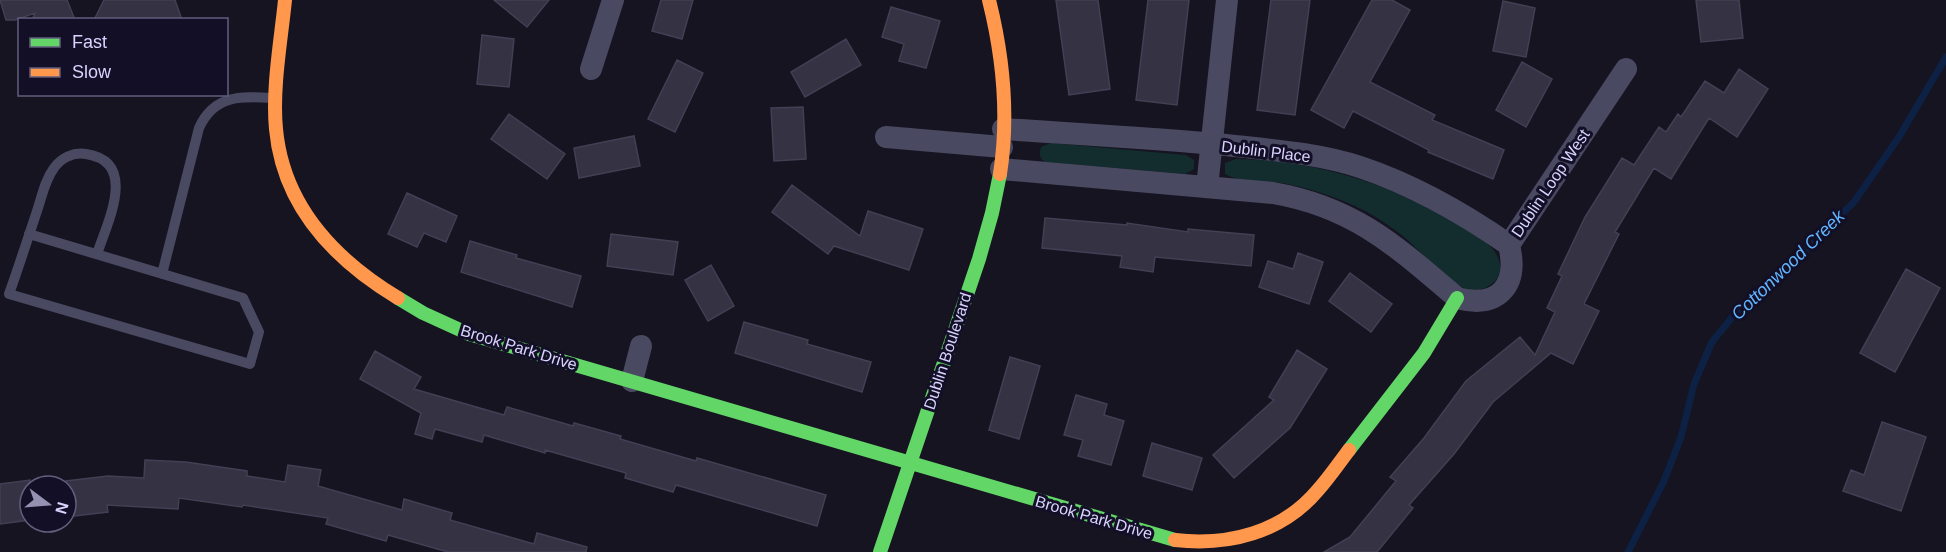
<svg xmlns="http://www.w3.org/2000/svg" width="1946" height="552" font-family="Arial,sans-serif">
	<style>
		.green { fill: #132c2d }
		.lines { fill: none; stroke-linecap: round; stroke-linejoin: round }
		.stream { stroke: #0d2144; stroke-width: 7 }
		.building { fill: #343243; stroke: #433f54; stroke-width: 1.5 }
		.lane { stroke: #4a4962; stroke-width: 10 }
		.street { stroke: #4a4962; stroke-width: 22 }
		.fast { stroke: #63d668; stroke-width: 14 }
		.slow { stroke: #ff974d; stroke-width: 14 }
		.labels { text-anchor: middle; stroke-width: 6; stroke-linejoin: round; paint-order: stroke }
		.street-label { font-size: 16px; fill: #d9d4ff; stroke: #130f26 }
		.water-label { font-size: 18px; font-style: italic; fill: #62b6ff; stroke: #130f26 }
	</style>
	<rect width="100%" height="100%" fill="#161421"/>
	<!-- green -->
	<path class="green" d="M1051,143L1186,155L1194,160V169L1185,174L1045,162C1039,158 1039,154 1041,147Z
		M1236,159C1313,160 1387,183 1453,221C1464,228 1478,234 1487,243C1502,256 1507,277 1487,287C1482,290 1476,291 1470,290C1449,286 1420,250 1403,236C1386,223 1368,211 1348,203C1329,195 1308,188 1287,184C1268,180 1242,184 1225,174V163Z"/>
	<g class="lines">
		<!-- stream -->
		<path class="stream" d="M1628,552L1664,481L1681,437L1694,384L1712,342L1743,304L1801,255L1854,202L1899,137L1946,57"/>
	</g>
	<!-- building -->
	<path class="building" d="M0,0H67L75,20H32L35,13L15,20H6Z
		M104,0H175L182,20H94Z
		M494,0H549L527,27Z
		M661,0H693L682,39L652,31Z
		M1056,0H1098L1110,89L1069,95Z
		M1148,0H1189L1177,105L1136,100Z
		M1271,0H1310L1295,115L1257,110Z
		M1372,0H1392L1410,10L1370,82L1435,115L1432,120L1504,150L1493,179L1428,152L1429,150L1353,111L1344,128L1311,110Z
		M1696,0H1739L1743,38L1701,42Z
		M1503,1L1535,8L1526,57L1493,51Z
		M891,7L940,21L926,68L899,61L904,44L882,37Z
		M482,35L514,39L509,87L477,84Z
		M846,39L861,65L805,97L791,72Z
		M677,60L703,73L675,132L648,119Z
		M1522,62L1552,79L1526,127L1496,110Z
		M1739,69L1768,89L1737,137L1709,118L1671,179L1654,168L1615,232L1619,234L1584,304L1599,311L1573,364L1551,353L1493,402L1454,454L1409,505L1413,508L1377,552H1324L1350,537L1396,481L1390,477L1424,438L1466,381L1520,337L1535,355L1555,312L1547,308L1562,276L1558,274L1585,217L1622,158L1634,165L1659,127L1666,132L1678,114L1681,117L1705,81L1724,93Z
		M803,107L806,159L774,161L771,108Z
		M509,114L565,154L547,179L491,139Z
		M634,136L640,166L579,178L574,148Z
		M792,185L860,236L868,211L923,229L909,270L834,246L828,254L772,212Z
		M407,193L457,216L446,242L424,233L417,247L388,234Z
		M1045,218L1127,225V223L1188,232V229L1254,235L1251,266L1155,257L1153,272L1120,267L1122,256L1042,248Z
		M611,234L678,242L673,275L607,266Z
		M470,241L517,255L516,258L581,276L572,307L461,272Z
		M1298,253L1323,262L1309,304L1259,287L1268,261L1293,269Z
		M711,265L734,306L708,321L685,280Z
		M1906,269L1940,288L1895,372L1860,353Z
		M1350,273L1392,304L1371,332L1329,301Z
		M744,322L808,340L807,344L871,362L862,392L735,353Z
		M1297,350L1327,369L1290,428L1234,478L1213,455L1274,400L1269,397Z
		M375,351L421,377L414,389L504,415L507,407L573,426L574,423L621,436L620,439L696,461L697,458L826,495L817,526L676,485L673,492L625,478L626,473L545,450V453L484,435L482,442L435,429L432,439L415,434L421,413L360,379Z
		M1010,357L1040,366L1019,439L989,430Z
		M1076,395L1107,404L1104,415L1124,421L1111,465L1078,456L1083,440L1064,435Z
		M1882,422L1926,437L1901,511L1843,491L1851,470L1864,475Z
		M1152,443L1202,458L1192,490L1143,476Z
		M145,460L186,462L247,471V476L285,482L288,465L321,470L318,486L402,510L404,499L452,513L450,520L534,544L537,533L587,547L586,552H448L388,535L386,541L326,524L328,518L243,505L242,507L179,498L178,509L107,505L108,512L66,517V481L108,476L144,478Z
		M30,480V520L0,524V484Z"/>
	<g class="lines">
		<!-- lane -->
		<path class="lane" d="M29,234L243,298L259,332L250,364L9,294C19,266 28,238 37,211C42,196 45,180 54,168C61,158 73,152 86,154C139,162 107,223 97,254
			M162,274L199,128C214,95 240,96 272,98"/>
		<!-- street -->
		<path class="street" d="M591,69L613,0
			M1003,129C1077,134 1152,138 1226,145C1271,150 1317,153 1360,167C1414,185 1463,213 1509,245
			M886,137L1002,147
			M1001,169L1273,193C1354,207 1396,246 1457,298C1498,309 1519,286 1509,245L1626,69
			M1207,187L1227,0
			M632,381L641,346"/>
		<!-- fast -->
		<path class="fast" d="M398,298L423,313L469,334L1175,540
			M1349,450L1424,353L1457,298
			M880,552L979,259L992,213L1000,174"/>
		<!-- slow -->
		<path class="slow" d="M285,0C281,40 272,89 276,129C283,206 335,260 398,298
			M989,0C1003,56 1009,116 1000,174
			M1175,540C1228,546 1282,533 1318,490C1329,478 1339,463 1349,450"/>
	</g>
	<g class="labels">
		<!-- street labels -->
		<g class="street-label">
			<text transform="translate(1266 151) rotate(7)" y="6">Dublin Place</text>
			<text transform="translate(1550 183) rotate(-56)" y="6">Dublin Loop West</text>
			<text transform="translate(519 347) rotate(17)" y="6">Brook Park Drive</text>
			<text transform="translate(947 351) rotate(-72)" y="6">Dublin Boulevard</text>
			<text transform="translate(1094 517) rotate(16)" y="6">Brook Park Drive</text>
		</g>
		<!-- water labels -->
		<g class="water-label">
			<text transform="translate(1788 265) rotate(-44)" y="6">Cottonwood Creek</text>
		</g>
	</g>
	<!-- legend -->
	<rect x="18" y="18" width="210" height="78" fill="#130f26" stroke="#625e7d" stroke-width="1.5"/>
	<rect x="30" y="38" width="30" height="9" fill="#63d668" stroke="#625e7d" stroke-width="1.5"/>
	<text x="72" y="48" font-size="18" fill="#d9d4ff">Fast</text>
	<rect x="30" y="68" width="30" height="9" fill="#ff974d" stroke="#625e7d" stroke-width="1.5"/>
	<text x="72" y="78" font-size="18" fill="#d9d4ff">Slow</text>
	<!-- north arrow -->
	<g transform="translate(48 504) rotate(106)"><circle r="28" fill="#130f26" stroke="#625e7d" stroke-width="1.5"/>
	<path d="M0-4.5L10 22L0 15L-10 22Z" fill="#9591b1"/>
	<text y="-9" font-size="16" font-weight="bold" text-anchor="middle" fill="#d9d4ff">N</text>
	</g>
</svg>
